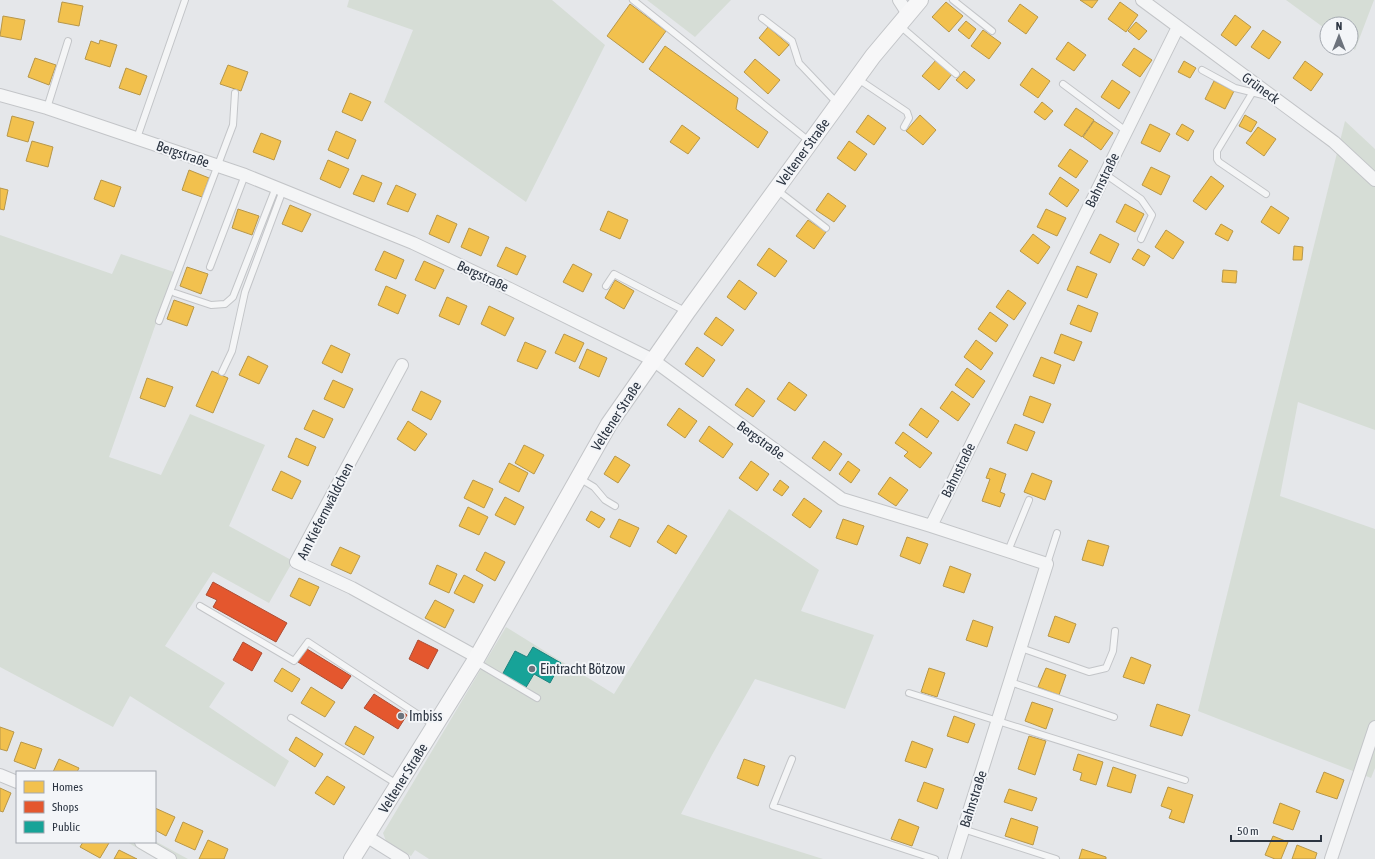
<svg xmlns="http://www.w3.org/2000/svg" width="1375" height="859" font-family="'Asap Condensed',sans-serif">
	<style>
		.green { fill: #d6ddd6 }
		.homes { fill: #f2c14e; stroke: #b7974a }
		.shops { fill: #e4572e; stroke: #ad4d34 }
		.public { fill: #17a398; stroke: #1d827e }
		.lines { fill: none; stroke-linecap: round; stroke-linejoin: round }
		.service-casing { stroke: #c3c5c8; stroke-width: 8 }
		.minor-casing { stroke: #c3c5c8; stroke-width: 14 }
		.secondary-casing { stroke: #c3c5c8; stroke-width: 18 }
		.service { stroke: #f4f5f6; stroke-width: 6 }
		.minor { stroke: #f4f5f6; stroke-width: 12 }
		.secondary { stroke: #f7f7f8; stroke-width: 16 }
		.poi-dot { fill: #6d737d; stroke: #f3f5f8; stroke-width: 1.5 }
		.labels { text-anchor: middle; stroke-width: 4; stroke-linejoin: round; paint-order: stroke }
		.street-label { font-size: 14px; fill: #2c3542; stroke: #f3f5f8 }
		.poi-label { font-size: 14px; fill: #2c3542; stroke: #f3f5f8; text-anchor: start }
	</style>
	<rect width="100%" height="100%" fill="#e5e7ea"/>
	<!-- green -->
	<path class="green" d="M349,0H552L605,45L526,202L384,102L413,30L347,7Z
		M647,0H731L695,37Z
		M1286,0H1374L1355,50L1351,47V24H1327V30Z
		M1345,121L1375,149V430L1298,402L1280,496L1375,529V768L1371,778L1198,711Z
		M0,235L112,274L121,254L174,272L109,457L161,475L190,414L265,445L229,526L293,561L269,603L213,572L165,646L225,683L209,707L289,761L275,787L130,696L113,727L0,667Z
		M729,509L819,570L801,611L874,635L845,709L755,679L712,755L681,814L823,859H429L415,850L411,856L386,841L383,833L506,627L614,694Z
		M155,841L188,859H156L127,842H155Z"/>
	<!-- homes -->
	<path class="homes" d="M1080,0H1098L1092,8Z
		M62,2L83,6L79,26L58,22Z
		M946,2L963,16L949,32L932,17Z
		M1120,2L1138,15L1126,32L1108,19Z
		M630,4L666,31L643,63L607,36Z
		M1020,4L1038,17L1026,34L1008,21Z
		M1235,15L1251,27L1236,46L1221,35Z
		M3,16L25,20L21,40L0,36Z
		M966,21L976,29L969,39L958,30Z
		M1136,22L1147,31L1139,40L1128,31Z
		M768,27L789,45L779,56L759,38Z
		M983,30L1001,43L989,59L971,46Z
		M1263,30L1281,42L1269,59L1251,47Z
		M100,40L117,45L110,67L85,59L91,41L99,44Z
		M1068,42L1086,55L1074,71L1056,59Z
		M665,46L738,98L736,109L768,132L758,148L649,69Z
		M1134,48L1152,60L1140,77L1122,65Z
		M35,58L56,65L49,85L28,77Z
		M755,59L780,80L768,94L744,72Z
		M936,60L952,74L939,90L922,76Z
		M1184,61L1196,68L1190,78L1178,72Z
		M1305,61L1323,74L1311,91L1293,78Z
		M228,65L248,72L241,91L220,84Z
		M126,68L147,76L140,95L119,88Z
		M1032,68L1050,81L1038,98L1020,85Z
		M964,71L975,80L967,89L956,80Z
		M1112,80L1130,92L1119,109L1101,97Z
		M1214,81L1234,91L1225,109L1205,99Z
		M350,93L371,102L362,121L342,112Z
		M1042,102L1053,111L1045,120L1034,112Z
		M1076,108L1094,120L1082,137L1064,125Z
		M868,115L886,128L874,145L856,132Z
		M920,115L936,130L923,145L906,131Z
		M1245,115L1257,122L1251,132L1239,126Z
		M12,116L34,122L28,142L7,136Z
		M1094,121L1113,133L1101,150L1083,137Z
		M1150,124L1170,134L1160,152L1141,143Z
		M1182,124L1194,131L1188,141L1176,134Z
		M682,125L700,138L688,154L670,142Z
		M1258,127L1276,139L1264,156L1246,143Z
		M336,131L356,140L348,159L328,150Z
		M261,133L281,141L274,160L253,152Z
		M32,141L53,147L48,167L26,161Z
		M849,141L867,154L855,171L837,158Z
		M1070,149L1088,161L1076,178L1058,166Z
		M328,160L349,169L340,188L320,179Z
		M1151,167L1170,176L1161,195L1142,185Z
		M189,170L209,178L202,197L182,190Z
		M362,175L382,183L374,202L353,194Z
		M1211,176L1224,186L1206,210L1193,201Z
		M1060,177L1079,190L1067,207L1049,194Z
		M101,180L121,187L114,207L94,199Z
		M396,185L416,194L408,212L387,204Z
		M0,188L8,190L4,210L0,209Z
		M828,193L846,206L834,222L816,210Z
		M1125,204L1144,214L1135,232L1116,222Z
		M290,205L311,214L302,232L282,224Z
		M1271,206L1289,218L1279,234L1261,222Z
		M238,209L259,216L252,235L232,228Z
		M1046,209L1066,218L1057,236L1037,227Z
		M608,211L628,220L620,239L600,230Z
		M437,215L457,224L449,243L429,234Z
		M808,220L826,232L814,249L796,236Z
		M1221,224L1233,231L1228,241L1215,234Z
		M469,228L489,237L481,256L461,247Z
		M1166,230L1184,242L1173,259L1155,247Z
		M1033,234L1050,247L1038,264L1020,251Z
		M1100,234L1119,244L1110,263L1090,253Z
		M1294,246L1303,247L1302,260H1293Z
		M506,247L526,256L517,275L497,266Z
		M769,248L787,261L775,277L757,265Z
		M1138,249L1150,256L1144,266L1132,259Z
		M384,251L404,260L396,279L375,270Z
		M424,261L444,270L435,289L415,280Z
		M573,264L592,274L583,292L563,282Z
		M1077,266L1097,274L1087,298L1067,290Z
		M187,267L208,274L201,294L180,286Z
		M1223,270L1237,271L1236,283L1222,282Z
		M615,280L634,291L624,309L605,298Z
		M739,280L757,293L745,310L727,297Z
		M386,286L406,295L398,314L378,305Z
		M1008,290L1026,303L1014,320L996,307Z
		M447,297L467,306L459,325L439,316Z
		M174,300L194,307L187,326L167,319Z
		M1078,305L1098,313L1091,332L1070,324Z
		M489,306L514,318L505,336L481,324Z
		M990,312L1008,325L996,342L978,329Z
		M716,317L734,330L722,346L704,334Z
		M564,334L584,343L575,362L555,353Z
		M1061,334L1082,342L1074,361L1054,353Z
		M976,340L993,353L981,370L964,357Z
		M525,342L546,351L537,369L517,361Z
		M331,345L350,354L342,373L322,363Z
		M697,347L715,360L703,377L685,364Z
		M587,349L607,358L599,377L579,368Z
		M248,356L268,366L259,384L239,375Z
		M1041,357L1061,365L1054,384L1033,376Z
		M967,368L985,381L973,398L955,385Z
		M212,371L228,378L213,413L196,406Z
		M147,378L173,387L165,407L140,398Z
		M333,380L353,389L344,408L324,399Z
		M789,382L807,395L795,411L777,399Z
		M747,388L765,401L753,417L735,405Z
		M421,391L441,401L431,420L412,410Z
		M952,391L970,404L958,421L940,408Z
		M1030,396L1051,404L1043,423L1023,415Z
		M679,408L697,421L685,438L667,425Z
		M921,408L939,421L927,438L909,425Z
		M313,410L333,419L324,438L304,429Z
		M408,421L427,434L415,451L397,439Z
		M1015,424L1035,432L1027,451L1007,443Z
		M709,426L733,444L723,458L699,441Z
		M903,432L932,453L920,468L904,456L908,452L895,443Z
		M296,438L316,447L308,466L288,457Z
		M824,441L842,454L830,471L812,458Z
		M524,445L544,455L534,474L515,463Z
		M615,456L630,465L618,483L604,474Z
		M751,461L769,474L757,491L739,478Z
		M848,461L860,470L851,483L839,474Z
		M509,463L528,473L519,492L499,482Z
		M990,468L1006,474L1000,492L1005,494L1000,507L982,501L990,479L986,478Z
		M281,471L301,481L292,499L272,490Z
		M1032,473L1052,481L1045,500L1024,492Z
		M890,477L908,490L896,506L878,494Z
		M473,480L493,489L484,508L464,498Z
		M780,480L789,487L782,496L773,490Z
		M505,497L524,507L515,525L495,515Z
		M804,498L822,511L810,528L792,515Z
		M468,507L488,517L479,535L459,526Z
		M591,511L605,519L599,528L586,520Z
		M619,519L639,528L630,547L610,537Z
		M843,519L864,526L857,545L836,538Z
		M668,525L687,536L676,554L657,542Z
		M907,537L928,544L920,564L900,556Z
		M1088,540L1109,546L1103,566L1082,560Z
		M340,547L360,556L351,574L331,565Z
		M485,552L505,562L495,581L476,570Z
		M437,565L457,574L449,593L429,584Z
		M950,566L971,574L964,593L943,586Z
		M464,575L483,585L474,603L454,593Z
		M299,578L319,587L310,606L290,596Z
		M435,600L454,610L445,628L425,618Z
		M1055,616L1076,624L1069,643L1048,636Z
		M973,620L993,627L987,647L966,640Z
		M1131,657L1151,665L1144,684L1123,677Z
		M282,668L300,679L292,692L274,681Z
		M929,668L945,673L937,697L921,692Z
		M1046,668L1066,675L1059,695L1038,687Z
		M311,687L335,702L325,717L301,703Z
		M1032,702L1053,709L1046,729L1025,721Z
		M1157,704L1190,715L1182,736L1150,726Z
		M954,716L975,724L968,743L947,736Z
		M355,726L374,737L364,755L345,744Z
		M0,727L14,732L7,751L0,749Z
		M1029,736L1046,741L1035,775L1018,769Z
		M296,737L323,754L315,767L289,750Z
		M912,741L933,749L926,768L905,761Z
		M21,742L42,749L35,769L14,761Z
		M1078,754L1103,762L1096,785L1080,780L1082,773L1073,770Z
		M59,759L79,768L77,772H53Z
		M744,759L765,766L758,786L737,778Z
		M1113,767L1136,775L1131,793L1107,786Z
		M1324,772L1344,780L1337,799L1316,792Z
		M327,776L345,787L334,805L315,793Z
		M924,782L944,789L937,809L917,801Z
		M1168,787L1193,795L1184,823L1169,818L1172,810L1161,806Z
		M0,788L11,793L3,812L0,811Z
		M1009,789L1037,798L1032,811L1004,802Z
		M1280,803L1300,811L1293,830L1273,823Z
		M155,808L175,817L166,836L155,830Z
		M1011,818L1038,827L1033,845L1005,836Z
		M899,819L919,827L912,846L891,839Z
		M183,822L203,831L195,850L175,841Z
		M1273,836L1288,842L1281,859H1275L1265,855Z
		M208,840L228,849L224,859H199Z
		M83,842H108L109,843L100,858L80,847Z
		M1297,845L1317,853L1315,859H1292Z
		M1082,849L1106,857V859H1079Z
		M119,850L137,859H114Z"/>
	<!-- shops -->
	<path class="shops" d="M213,582L287,623L276,642L213,607L217,600L206,595Z
		M418,640L438,650L428,669L409,659Z
		M243,642L262,653L252,671L233,660Z
		M307,649L351,676L342,689L298,662Z
		M374,694L407,715L398,729L364,708Z"/>
	<!-- public -->
	<path class="public" d="M533,647L561,663L550,683L534,674L525,689L502,675L515,651L527,657Z"/>
	<g class="lines">
		<defs>
			<path id="service" d="M633,0L809,141
				M953,0L992,31
				M762,18L792,41L799,63L838,104
				M899,25L956,74
				M1202,70L1235,88L1267,96
				M858,79L907,112L909,118L904,127
				M1063,84L1126,131
				M1257,85L1217,151V159L1219,162L1266,194
				M47,108L68,41
				M137,138L185,0
				M1105,174L1141,199L1152,215L1141,239
				M777,190L826,228
				M210,267L245,175
				M606,286L614,274L687,312
				M175,293L211,305L225,304L233,297L276,187
				M159,321L233,125L235,93
				M222,372L232,351L245,292L283,190
				M579,478L594,487L605,500L615,506
				M1008,551L1029,500
				M1047,564L1057,533
				M200,606L294,661L308,642L434,725
				M1021,648L1089,672L1106,668L1113,651L1115,631
				M476,662L537,698
				M1010,682L1114,717
				M909,693L1185,780
				M291,718L397,784
				M792,759L773,806L935,859
				M963,829L1056,859"/>
			<path id="minor" d="M899,0L908,14
				M1142,0L1334,142L1375,180
				M0,95L47,108L245,175L413,243L510,289L653,360L842,499L931,526
				M402,365L296,562L352,588L477,657
				M0,775L17,782
				M366,836L403,859
				M141,842L170,859
				M954,859L1047,564L931,526L1178,27
				M1331,859L1375,727"/>
			<path id="secondary" d="M352,859L475,661L609,424L687,312L873,56L920,0"/>
		</defs>
		<!-- service casing -->
		<use href="#service" class="service-casing"/>
		<!-- minor casing -->
		<use href="#minor" class="minor-casing"/>
		<!-- secondary casing -->
		<use href="#secondary" class="secondary-casing"/>
		<!-- service -->
		<use href="#service" class="service"/>
		<!-- minor -->
		<use href="#minor" class="minor"/>
		<!-- secondary -->
		<use href="#secondary" class="secondary"/>
	</g>
	<!-- markers -->
	<g class="poi-dot">
		<circle cx="532" cy="669" r="4"/>
		<circle cx="401" cy="716" r="4"/>
	</g>
	<g class="labels">
		<!-- street labels -->
		<g class="street-label">
			<text transform="translate(1261 88) rotate(36)" y="5">Grüneck</text>
			<text transform="translate(803 152) rotate(-54)" y="5">Veltener Straße</text>
			<text transform="translate(183 154) rotate(19)" y="5">Bergstraße</text>
			<text transform="translate(1102 180) rotate(-64)" y="5">Bahnstraße</text>
			<text transform="translate(483 276) rotate(25)" y="5">Bergstraße</text>
			<text transform="translate(616 416) rotate(-57)" y="5">Veltener Straße</text>
			<text transform="translate(761 440) rotate(36)" y="5">Bergstraße</text>
			<text transform="translate(958 470) rotate(-64)" y="5">Bahnstraße</text>
			<text transform="translate(325 511) rotate(-63)" y="5">Am Kiefernwäldchen</text>
			<text transform="translate(403 778) rotate(-58)" y="5">Veltener Straße</text>
			<text transform="translate(973 799) rotate(-72)" y="5">Bahnstraße</text>
		</g>
		<!-- poi labels -->
		<g class="poi-label">
			<text x="540" y="674">Eintracht Bötzow</text>
			<text x="409" y="721">Imbiss</text>
		</g>
	</g>
	<!-- legend -->
	<rect x="16" y="771" width="140" height="72" fill="#f3f5f8" stroke="#a3a8af"/>
	<rect x="24" y="781" width="20" height="12" fill="#f2c14e" stroke="#a3a8af"/>
	<text x="52" y="791" font-size="12" fill="#2c3542">Homes</text>
	<rect x="24" y="801" width="20" height="12" fill="#e4572e" stroke="#a3a8af"/>
	<text x="52" y="811" font-size="12" fill="#2c3542">Shops</text>
	<rect x="24" y="821" width="20" height="12" fill="#17a398" stroke="#a3a8af"/>
	<text x="52" y="831" font-size="12" fill="#2c3542">Public</text>
	<!-- north arrow -->
	<g transform="translate(1339 36)"><circle r="19" fill="#f3f5f8" stroke="#a3a8af"/>
	<path d="M0-3L7 15L0 10L-7 15Z" fill="#6d737d"/>
	<text y="-6" font-size="11" font-weight="bold" text-anchor="middle" fill="#2c3542">N</text>
	</g>
	<!-- scale -->
	<path d="M1231 835v6h90v-6" fill="none" stroke="#2c3542" stroke-width="2"/>
	<text x="1237" y="835" font-size="12" fill="#2c3542" stroke="#f3f5f8" stroke-width="3" paint-order="stroke">50 m</text>
</svg>
